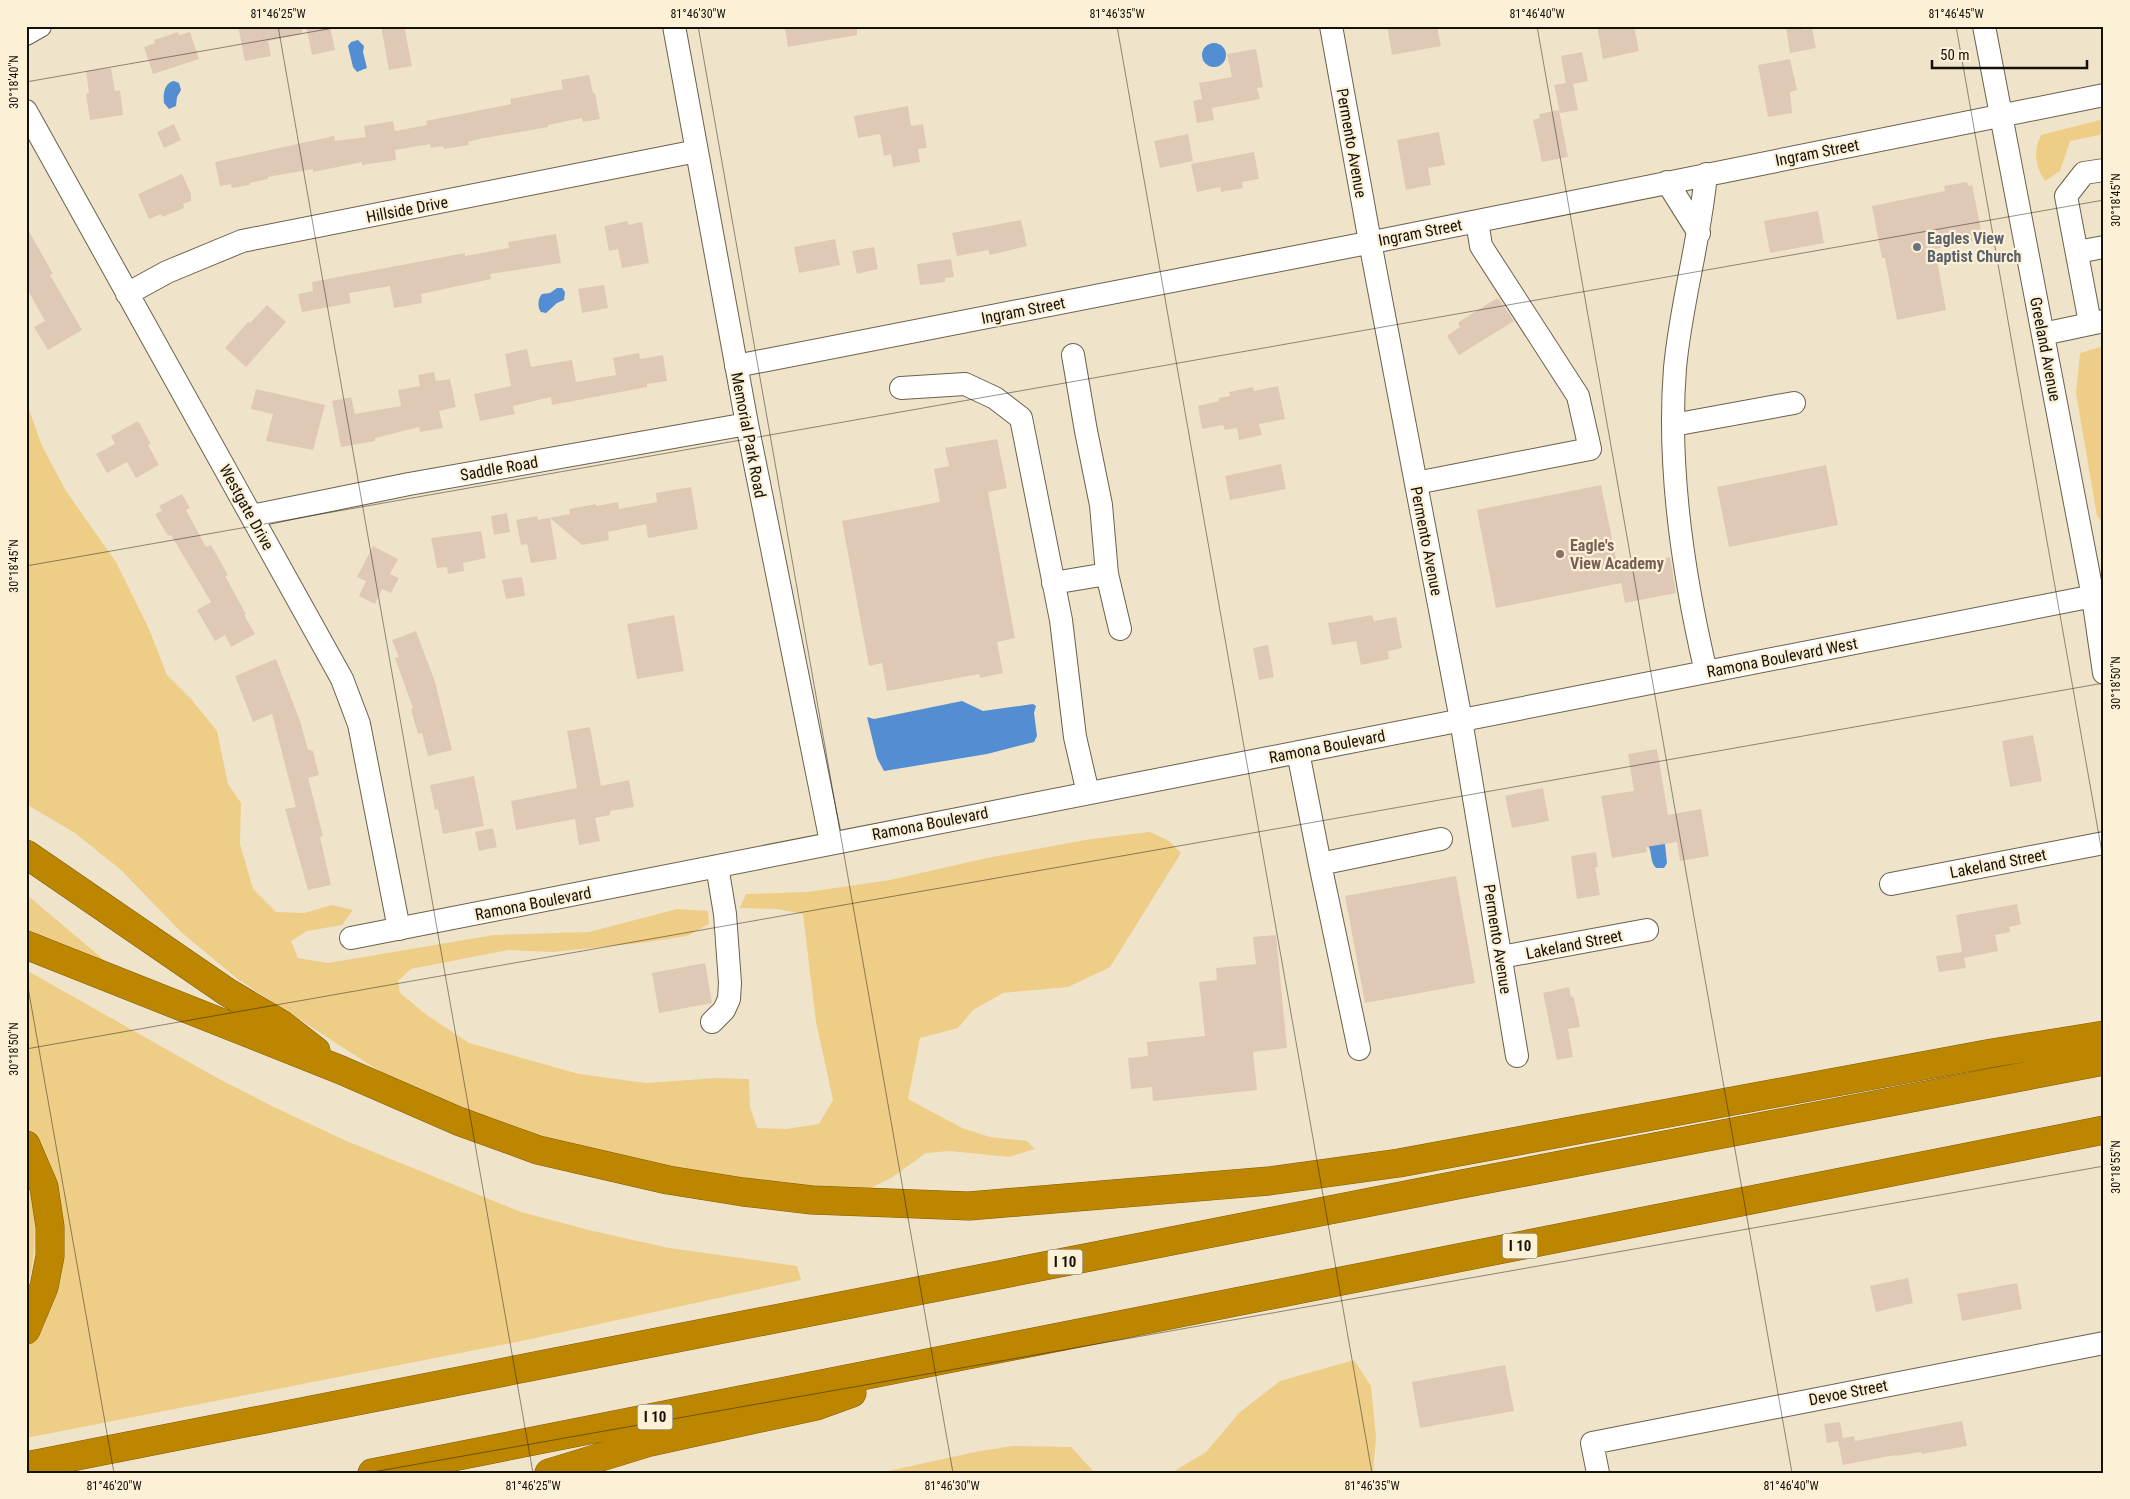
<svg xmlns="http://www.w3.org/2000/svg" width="2130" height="1499" font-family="'Roboto Condensed',sans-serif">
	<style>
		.green { fill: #eecd86 }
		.water { fill: #538ed2 }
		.building { fill: #e0c8b7 }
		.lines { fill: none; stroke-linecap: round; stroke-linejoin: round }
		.minor-casing { stroke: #6b614b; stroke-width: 24 }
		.highway-casing { stroke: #825d03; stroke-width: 29 }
		.minor { stroke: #fff; stroke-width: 22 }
		.highway { stroke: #bd8600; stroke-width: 28 }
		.ticks { fill: none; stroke: #151109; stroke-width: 1; stroke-opacity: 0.45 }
		.worship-dot { fill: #6b7280; stroke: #fcf1d7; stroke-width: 2 }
		.education-dot { fill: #8d6e63; stroke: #fcf1d7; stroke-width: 2 }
		.labels { text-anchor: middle; stroke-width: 4.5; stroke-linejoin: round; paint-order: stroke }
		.shield { fill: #fcf1d7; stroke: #5a5447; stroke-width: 1 }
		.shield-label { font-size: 15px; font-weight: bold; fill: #151109 }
		.street-label { font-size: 16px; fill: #151109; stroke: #fcf1d7 }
		.worship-label { font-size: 16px; font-weight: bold; fill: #5b616d; stroke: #fcf1d7; text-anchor: start }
		.education-label { font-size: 16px; font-weight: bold; fill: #785e54; stroke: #fcf1d7; text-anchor: start }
		.neatline { fill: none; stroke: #151109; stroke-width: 2 }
		.ticks-label { font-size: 12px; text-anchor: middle; fill: #151109 }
	</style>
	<rect width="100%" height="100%" fill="#efe4ca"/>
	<!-- green -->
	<path class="green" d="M2104,119V134L2070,141L2060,171L2045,181C2035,166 2033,151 2041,135Z
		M2104,346V524L2097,516L2076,393L2080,353Z
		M26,401L42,446L66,491L116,562L149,629L167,675L191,699L217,731L228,784L241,803L240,844L253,889L276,912L304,913L332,905L353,910L342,925L307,931L291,941L298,958L328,963L494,935L589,932L677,909L708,911L709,924L687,936L641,943L552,952L508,950L411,969L398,981L400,993L428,1016L469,1043L579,1074L646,1083L717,1078L749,1079L750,1107L757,1128L786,1129L819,1124L833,1100L816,1022L803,914L777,909L740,908L746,894L808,892L890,880L987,858L1091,839L1150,832L1169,841L1181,853L1110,967L1068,987L1003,993L973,1010L958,1028L920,1038L908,1099L962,1128L990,1137L1027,1141L1035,1149L1009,1157L950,1151L926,1153L891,1178L862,1192L796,1190L596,1157L407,1089L239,980L182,933L121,870L75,833L26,804Z
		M26,894L111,966L26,940Z
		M26,970L219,1079L276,1108L344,1140L521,1212L593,1231L669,1248L797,1266L801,1280L517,1342L26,1438V1351L46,1311L32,1137L26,1127Z
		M26,1177C38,1219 37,1252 26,1294Z
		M1354,1360L1371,1386L1376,1437L1373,1473H1171L1206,1452L1239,1413L1280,1381Z
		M1012,1446L1071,1447L1095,1473H879L975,1452Z"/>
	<!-- water -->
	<path class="water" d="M358,40L364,46L363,52L367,68L357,72L353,67L348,46L351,42Z
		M1202 55a12 12 0 1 1 24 0a12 12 0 1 1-24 0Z
		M174,81L179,83L181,90L177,97L176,106L169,109L164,103C163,94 164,83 174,81Z
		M557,288H562L565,292L564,300L557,303L546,313L541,312C537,307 538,298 542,294L550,293Z
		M962,701L983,711L1033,704L1036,706L1034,713L1037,736L1034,742L987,754L884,771L877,758L867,717L874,719Z
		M1647,844H1665L1667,863L1664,868H1656C1649,861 1653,851 1647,844Z"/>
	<!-- building -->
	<path class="building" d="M238,26H302V34L268,41L271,56L245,61Z
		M306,26H330L335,50L312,55Z
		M381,26H404L412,66L389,70Z
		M802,26H857V35L788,47L785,29Z
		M1387,26H1437L1441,46L1392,55Z
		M1597,26H1634L1639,51L1603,59Z
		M1786,26H1804V30L1812,28L1816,48L1790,53Z
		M178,32L179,35L190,32L199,59L153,74L144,47L155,43L154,40Z
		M1256,49L1263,87L1257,88L1260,99L1212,108L1214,120L1197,123L1193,101L1202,99L1199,83L1232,77L1227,54Z
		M1582,52L1588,81L1573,84L1578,110L1560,113L1554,85L1566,83L1561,56Z
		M1790,59L1797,90L1790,92L1792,113L1768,117L1758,65Z
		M111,68L115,91L120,90L123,115L90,120L86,94L89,93L86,71Z
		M589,75L593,93H595L600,119L583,122L582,118L548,125V127L479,139L468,142L469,145L444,149L443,146L431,148L430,144L395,150L396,160L362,165V162L313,172V169L268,177V179L250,183V185L232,188L231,184L220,186L215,162L334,136L335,141L366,137L364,126L393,121L395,131L427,125L426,121L511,104L510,99L563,89L561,80Z
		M908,106L911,126L923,124L927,148L918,149L920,162L893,167L891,154L884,156L880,134L858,138L854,116Z
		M1559,110L1568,157L1542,162L1533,120L1540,118L1539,114Z
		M174,124L181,140L164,148L157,132Z
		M1439,132L1445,165L1428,168L1431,185L1406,190L1397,140Z
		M1188,134L1193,161L1160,168L1154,141Z
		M1254,152L1259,179L1242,182L1243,188L1221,192L1220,187L1197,192L1191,164Z
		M182,174L191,194V201L183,204L184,208L162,217L161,214L149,219L138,194Z
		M1967,182L1968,186L1972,185L1983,239L1935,249L1946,310L1897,320L1885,258H1882L1872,206L1945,191L1944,186Z
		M1818,211L1824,243L1770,253L1764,221Z
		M1021,220L1027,246L990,255L988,250L957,256L952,233Z
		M628,221V225L642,222L649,263L622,268L618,249L609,251L604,226Z
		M26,226L53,274L50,275L82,330L48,350L34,327L45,321L26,287Z
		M556,234L561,263L490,274L491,279L421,294L422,303L394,308L390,286L349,293L351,303L302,312L298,294L313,291L312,282L465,253V256L509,248L508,242Z
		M835,239L840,265L799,273L794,247Z
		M874,247L878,269L857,274L852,251Z
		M951,259L954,277L945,278V282L920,285L917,264Z
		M604,285L608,308L582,313L578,289Z
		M1497,298L1498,300L1499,299L1514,321L1459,355L1447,336L1460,327L1458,323L1462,320Z
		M267,305L286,322L246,367L225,348L248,322L250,323Z
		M527,349L531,367L572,360L576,382L616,375L613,358L639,353L640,359L663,355L667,381L647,384V387L552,405L551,397L513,406L515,414L480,421L474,394L511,386L505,354Z
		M434,372L436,381L450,379L456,407L439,411L443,428L420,432L419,427L375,438V441L341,447L332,401L351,397L355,414L401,406L398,390L420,386L418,375Z
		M1278,386L1285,419L1259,424L1262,435L1239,440L1237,428L1225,430L1223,425L1202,429L1198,406L1219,401V398L1230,396L1229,392L1253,387L1254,391Z
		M256,389L325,405L313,450L266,441L273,414L251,409Z
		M138,421L151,444L148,445L159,465L136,478L127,462L107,473L96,454L115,444L111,436Z
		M997,439L1007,488L988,492L1015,638L997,642L1003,673L980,678L979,674L887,691L882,663L869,666L842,521L940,502L934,469L949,466L945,448Z
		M1281,464L1286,489L1230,500L1225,476Z
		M1826,465L1838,525L1729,547L1717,487Z
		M1601,485L1618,568L1670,557L1676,593L1625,603L1621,583L1496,608L1477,510Z
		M691,487L698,529L648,538L646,524L608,532L609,540L582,545L550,518L557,559L531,563L527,544L521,545L516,520L537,516L538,520L570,514L569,509L596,504V506L618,502L619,509L657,502L656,493Z
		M182,494L190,508L186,510L206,547L211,545L228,575L225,576L246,614L244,615L255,634L231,647L225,635L215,641L197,610L211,602L171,535L168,536L155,514L162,511L159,506Z
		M507,513L510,532L494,535L491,516Z
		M481,531L486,558L463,563L464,571L448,574L447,567L437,568L431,538Z
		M373,546L398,559L390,574L399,578L391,593L382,589L375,604L359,596L366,581L357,577Z
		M522,577L525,596L506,599L502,580Z
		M674,615L684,671L637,679L627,624Z
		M1372,615L1374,621L1396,617L1402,648L1388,651L1389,659L1361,665L1356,641L1332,645L1328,623Z
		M416,631L435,682L452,750L428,756L422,733L418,734L411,709L413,708L395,658L399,657L392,640Z
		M1268,645L1274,677L1259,680L1253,648Z
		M276,659L300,721L308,750L313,751L319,775L308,778L323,836L320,837L331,885L308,890L285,809L296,807L272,714L253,722L235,676Z
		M590,727L601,786L629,780L634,807L610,811V815L595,818L600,841L579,845L575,819L516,830L511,801L577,788L567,731Z
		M2033,735L2042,781L2010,787L2002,741Z
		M1657,749L1668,815L1701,809L1709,856L1680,861L1677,842L1646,847L1647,852L1612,858L1601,796L1634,791L1628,754Z
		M474,776L484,826L443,834L438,809L435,810L430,785Z
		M1543,788L1549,821L1512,828L1505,796Z
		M493,828L497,847L479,851L475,832Z
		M1596,852L1598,867H1595L1600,895L1577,899L1571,856Z
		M1456,876L1475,983L1365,1003L1345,896Z
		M2017,904L2021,924L2009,927L2010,932L1995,935L1998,951L1964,958L1966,968L1939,972L1936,956L1962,952L1956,915Z
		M1276,935L1287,1048L1253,1052L1257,1090L1153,1101L1152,1087L1131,1089L1128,1058L1148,1056L1147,1042L1205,1036L1199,982L1217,980L1216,968L1256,964L1253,937Z
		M705,963L712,1003L659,1013L652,973Z
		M1569,987L1571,997L1573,996L1574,999L1580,1027L1568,1029L1573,1057L1557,1060L1543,993Z
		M1908,1278L1913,1303L1876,1312L1870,1286Z
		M2017,1283L2022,1309L1962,1321L1957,1294Z
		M1505,1365L1514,1411L1420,1428L1412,1382Z
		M1962,1421L1967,1446L1922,1454L1921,1452L1895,1456V1455L1843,1465L1838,1441L1827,1443L1824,1424L1840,1422L1843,1438L1854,1436L1855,1441Z"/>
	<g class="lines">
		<defs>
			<path id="minor" d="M674,26L747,424L831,842
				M1331,26L1370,242L1461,720L1517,1056
				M1984,26L2093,597L2104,673
				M26,34L40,26
				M26,111L342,679L359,724L399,929
				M1667,182L1699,233
				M2077,252L2104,247
				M127,294L167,272L242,241L697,151
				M2090,323L2066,196L2084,173L2104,170
				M2043,334L2104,321
				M736,366L1388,239L2104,95
				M901,388L965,384L995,398L1021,418L1061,620L1075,737L1088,793
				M1673,425L1794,403
				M1416,483L1590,449L1578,396L1481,246L1477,221
				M252,516L409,484L747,424
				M1107,574L1120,629
				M1053,583L1107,574L1101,505L1086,431L1073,355
				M1706,672C1683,574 1667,469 1675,368C1681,303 1700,240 1706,174
				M1298,752L1320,864L1441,839
				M1320,864L1359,1049
				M1891,884L2104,843
				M351,938L2104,594
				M1501,957L1647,930
				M712,1022L724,1010L729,999L730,983L725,914L717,866
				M1598,1473L1592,1443L2104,1343"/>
			<path id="highway" d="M26,854L227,992L281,1024L316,1051
				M26,945L341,1070L458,1121L538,1150L668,1180L743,1192L812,1200L969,1206L1269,1181L1399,1163L1992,1053L2104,1035
				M26,1145L44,1187L50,1227V1256L44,1287L26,1330
				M26,1466L1462,1184L2104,1061
				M372,1473L2104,1130
				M549,1473L650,1442L816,1406L852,1393"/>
		</defs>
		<!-- minor casing -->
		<use href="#minor" class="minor-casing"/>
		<!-- highway casing -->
		<use href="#highway" class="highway-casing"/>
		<!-- minor -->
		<use href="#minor" class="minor"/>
		<!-- highway -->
		<use href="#highway" class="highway"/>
	</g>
	<!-- ticks -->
	<path class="ticks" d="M278,26L533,1473M698,26L953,1473M1117,26L1372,1473M1537,26L1792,1473M1956,26L2104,864M26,82L345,26M26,566L2104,200M26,976L114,1473M26,1049L2104,683M367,1473L2104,1166"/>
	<!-- markers -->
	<circle class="worship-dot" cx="1917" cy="247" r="5"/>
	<circle class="education-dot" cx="1560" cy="554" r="5"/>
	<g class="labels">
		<!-- shield labels -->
		<g class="shield">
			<rect x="1502.5" y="1233.5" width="35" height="25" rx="4"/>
			<rect x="1047.5" y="1249.5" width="35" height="25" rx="4"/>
			<rect x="637.5" y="1404.5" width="35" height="25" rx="4"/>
		</g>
		<g class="shield-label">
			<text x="1520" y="1251">I 10</text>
			<text x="1065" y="1267">I 10</text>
			<text x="655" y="1422">I 10</text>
		</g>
		<!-- street labels -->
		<g class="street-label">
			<text transform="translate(1352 143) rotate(80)" y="6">Permento Avenue</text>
			<text transform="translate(1817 152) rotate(-11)" y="6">Ingram Street</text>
			<text transform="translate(407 209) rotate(-11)" y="6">Hillside Drive</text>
			<text transform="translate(1420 232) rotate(-11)" y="6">Ingram Street</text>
			<text transform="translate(1023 310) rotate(-11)" y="6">Ingram Street</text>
			<text transform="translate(2046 349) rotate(79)" y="6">Greeland Avenue</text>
			<text transform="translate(749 435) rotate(79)" y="6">Memorial Park Road</text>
			<text transform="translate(499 468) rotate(-10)" y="6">Saddle Road</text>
			<text transform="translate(247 507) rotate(61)" y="6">Westgate Drive</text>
			<text transform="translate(1427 541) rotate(79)" y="6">Permento Avenue</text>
			<text transform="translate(1782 657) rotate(-11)" y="6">Ramona Boulevard West</text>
			<text transform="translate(1327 746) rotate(-11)" y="6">Ramona Boulevard</text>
			<text transform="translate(930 823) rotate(-11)" y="6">Ramona Boulevard</text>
			<text transform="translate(1998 863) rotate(-11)" y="6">Lakeland Street</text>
			<text transform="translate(533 903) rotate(-11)" y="6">Ramona Boulevard</text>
			<text transform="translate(1498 939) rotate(81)" y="6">Permento Avenue</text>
			<text transform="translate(1574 944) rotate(-11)" y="6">Lakeland Street</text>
			<text transform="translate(1848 1392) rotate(-11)" y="6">Devoe Street</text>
		</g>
		<!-- worship labels -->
		<g class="worship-label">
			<text x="1927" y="244">Eagles View<tspan x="1927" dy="18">Baptist Church</tspan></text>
		</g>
		<!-- education labels -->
		<g class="education-label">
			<text x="1570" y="551">Eagle's<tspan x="1570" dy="18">View Academy</tspan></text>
		</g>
	</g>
	<!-- border -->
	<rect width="2130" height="1499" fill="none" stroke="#fcf1d7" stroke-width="55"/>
	<!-- scale -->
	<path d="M1932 60v8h155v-8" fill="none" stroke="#151109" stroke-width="2.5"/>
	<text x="1940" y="60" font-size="15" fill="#151109" stroke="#fcf1d7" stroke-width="4" paint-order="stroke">50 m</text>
	<rect x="28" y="28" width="2074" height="1444" class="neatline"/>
	<g class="ticks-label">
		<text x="278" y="18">81°46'25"W</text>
		<text x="698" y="18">81°46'30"W</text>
		<text x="1117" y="18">81°46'35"W</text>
		<text x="1537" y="18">81°46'40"W</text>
		<text x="1956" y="18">81°46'45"W</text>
		<text transform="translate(14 82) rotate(-90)" y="4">30°18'40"N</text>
		<text transform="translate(2116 200) rotate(-90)" y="4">30°18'45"N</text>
		<text transform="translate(14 566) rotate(-90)" y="4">30°18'45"N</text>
		<text transform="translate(2116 683) rotate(-90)" y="4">30°18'50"N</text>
		<text transform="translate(14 1049) rotate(-90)" y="4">30°18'50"N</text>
		<text transform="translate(2116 1167) rotate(-90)" y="4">30°18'55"N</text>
		<text x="114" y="1490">81°46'20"W</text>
		<text x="533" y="1490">81°46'25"W</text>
		<text x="952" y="1490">81°46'30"W</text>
		<text x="1372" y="1490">81°46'35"W</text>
		<text x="1791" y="1490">81°46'40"W</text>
	</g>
</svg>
